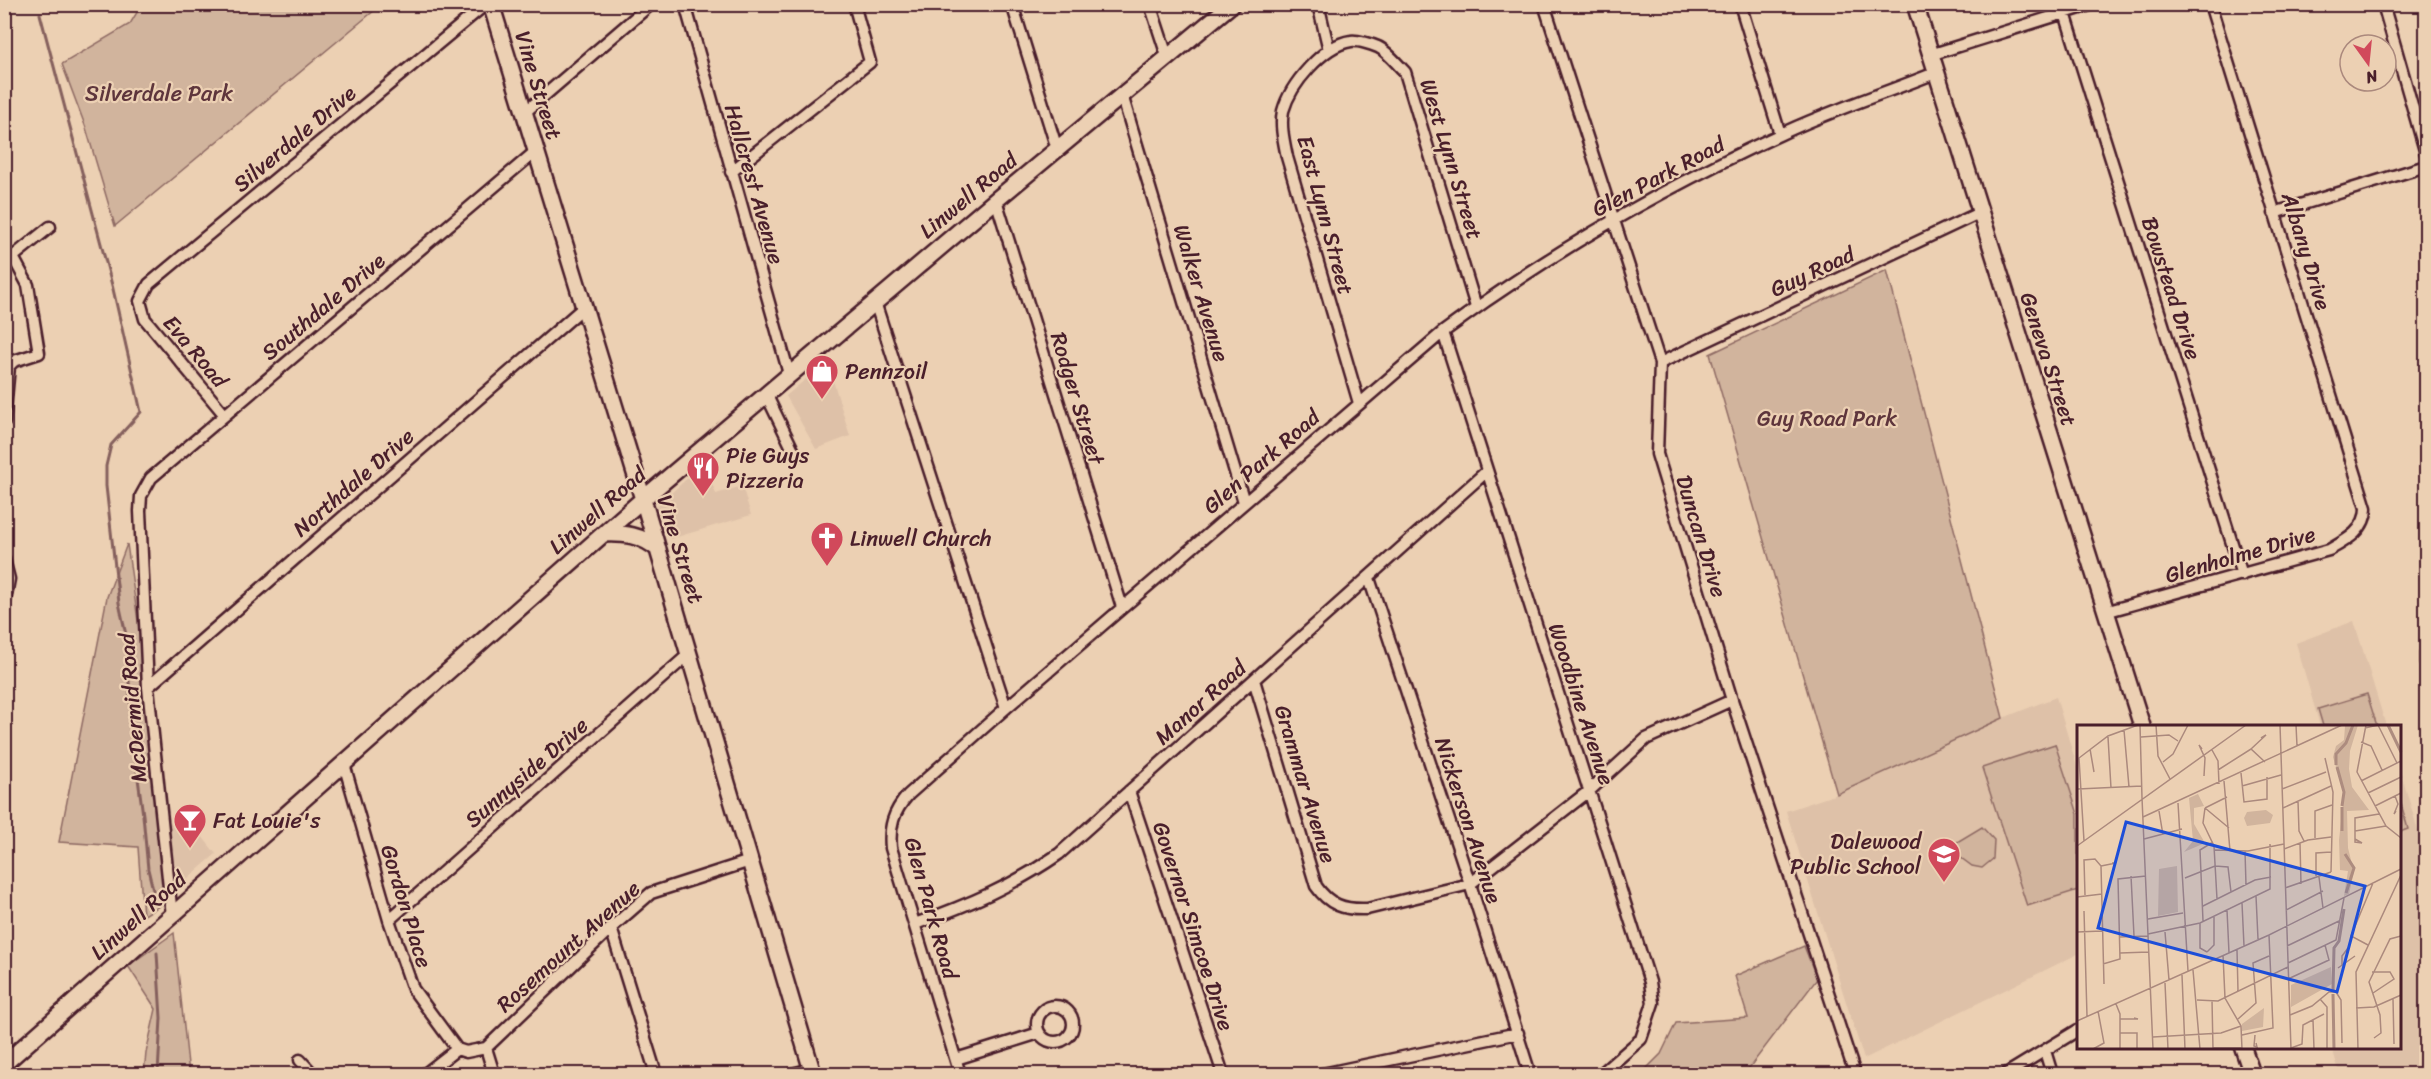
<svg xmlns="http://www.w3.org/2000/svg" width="2431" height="1079" font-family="Sriracha,sans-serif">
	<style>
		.built { fill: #dec1a8 }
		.green { fill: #d1b49d; stroke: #8e6a64; stroke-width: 1.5 }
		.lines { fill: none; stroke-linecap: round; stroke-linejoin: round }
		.stream { stroke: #85605d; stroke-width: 3 }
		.street-casing { stroke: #4a1f2b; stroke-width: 15 }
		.secondary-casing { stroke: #4a1f2b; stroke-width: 20 }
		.street { stroke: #ecd0b3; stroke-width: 10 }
		.secondary { stroke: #ecd0b3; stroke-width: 15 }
		.labels { text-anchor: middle; stroke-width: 4.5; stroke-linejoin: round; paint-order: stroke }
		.street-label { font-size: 22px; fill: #4a1f2b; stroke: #ecd0b3 }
		.park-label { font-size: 22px; fill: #5e353c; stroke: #ecd0b3 }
		.poi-label { font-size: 22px; fill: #4a1f2b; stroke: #ecd0b3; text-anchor: start }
		.inset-river { fill: none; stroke: #ad8c7f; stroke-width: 3 }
		.inset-road { fill: none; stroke: #ab897d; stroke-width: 1.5 }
		.view { fill: #1d4ed8; fill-opacity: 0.15; stroke: #1d4ed8; stroke-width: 3 }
		.inset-edge { fill: none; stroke: #4a1f2b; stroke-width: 3 }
	</style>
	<rect width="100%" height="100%" fill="#ecd0b3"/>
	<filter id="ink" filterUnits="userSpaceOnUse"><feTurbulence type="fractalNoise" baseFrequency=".0167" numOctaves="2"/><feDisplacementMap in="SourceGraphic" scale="12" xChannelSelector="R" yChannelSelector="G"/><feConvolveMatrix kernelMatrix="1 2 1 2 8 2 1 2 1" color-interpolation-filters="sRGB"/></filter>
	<g filter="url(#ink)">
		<!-- built -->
		<path class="built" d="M827,361L850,436L816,449L786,396Z
			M704,463L716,494L742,486L751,515L670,539L657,506Z
			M2354,621L2386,726H2320L2296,643Z
			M2056,697L2078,770V954L1864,1059L1786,811L1837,794L2003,718Z
			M2400,770L2426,858V1074H2340L2332,1048H2400Z
			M187,817L216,854L181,884L173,874L167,825Z"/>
		<!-- green -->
		<path class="green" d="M142,4H381V5L115,226L86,128L62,64L130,24Z
			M1887,270L2003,718L1837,794L1710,354Z
			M127,544L167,825V901L143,916L138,847L59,842L107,597Z
			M2367,694L2377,726H2323L2318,709Z
			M2055,744L2078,814V890L2027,906L1982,768Z
			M2400,800L2408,829L2400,832Z
			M1982,827L1994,840L1993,859L1982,868L1972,866L1957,855L1943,857L1947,848Z
			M174,933L189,1074H144L146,1053L156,1009L128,966Z
			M1804,946L1817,979L1749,1068L1752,1074H1641L1661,1054L1676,1023L1748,1018L1735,976Z"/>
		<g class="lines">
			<!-- stream -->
			<path class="stream" d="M40,14L113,289L141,412L111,445L106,466V486L119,603L126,635L133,742L143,815L148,869L153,890
				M157,953L161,1018L158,1074"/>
			<defs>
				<path id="street" d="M685,4L789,374
					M1012,4L1057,149
					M1150,4L1168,59
					M1318,4L1329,50
					M1544,4L1660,363L1657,454L1732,700L1855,1074
					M1740,4L1780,134
					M2383,4L2426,154
					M2065,13L2242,575
					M1930,55L2093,4
					M1122,95L1244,502
					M524,113L651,4
					M731,172L870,62L854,4
					M996,200L1122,607
					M2274,213L2426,166
					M4,264L50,227
					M875,302L1006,708
					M1443,332L1650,982L1653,1003L1641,1039L1601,1074
					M1660,363L1979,213
					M766,394L796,456
					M1359,403L1287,157C1284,142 1280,126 1283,111C1290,85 1323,45 1351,41C1357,40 1371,44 1378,47C1387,51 1397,64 1405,72L1476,307
					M224,414L145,319L140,301L149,284L486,4
					M4,422L9,366L14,361L39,353L28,285L13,257
					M4,559L9,579L4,606
					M1369,578L1470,884L1530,1074
					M2105,612L2329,550C2347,540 2366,530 2366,508L2210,4
					M2426,652V664
					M1254,680L1316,886C1329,905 1344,910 1367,909L1470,884L1589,791L1646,739L1732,700
					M148,687L584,307
					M344,764L389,920L413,989L457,1049
					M1129,791L1223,1074
					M172,916L148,687L140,511L141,496L151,478L536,151
					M389,920L689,654
					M915,924C968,905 1013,886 1059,854L1487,471
					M611,928L656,1074
					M1037 1024a18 18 0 1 1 36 0a18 18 0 1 1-36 0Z
					M486,1048L494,1074
					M457,1049L466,1052L486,1048L611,928L651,893L750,861
					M2045,1051L2052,1074
					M956,1059L1039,1033
					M300,1060L313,1074
					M425,1074L457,1049
					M792,1074L811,1069
					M960,1074L891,848C889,827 893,812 908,795L1006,708L1443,332C1547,255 1661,189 1779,135C1829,111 1883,94 1935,73
					M1322,1074L1518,1033
					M2006,1074L2078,1030"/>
				<path id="secondary" d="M491,4L643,499L813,1074
					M1915,4L2142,726
					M603,534C625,533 641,535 658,549
					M2243,1048L2252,1074
					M4,1064L643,499L996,200L1232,4"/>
			</defs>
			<!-- street casing -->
			<use href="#street" class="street-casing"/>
			<!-- secondary casing -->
			<use href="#secondary" class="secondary-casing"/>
			<!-- street -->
			<use href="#street" class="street"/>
			<!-- secondary -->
			<use href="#secondary" class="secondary"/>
		</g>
	</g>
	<!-- icons -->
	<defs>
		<symbol id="shop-pin" viewBox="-11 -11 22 30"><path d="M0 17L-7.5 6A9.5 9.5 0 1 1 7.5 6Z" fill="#d1495b" stroke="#ecd0b3"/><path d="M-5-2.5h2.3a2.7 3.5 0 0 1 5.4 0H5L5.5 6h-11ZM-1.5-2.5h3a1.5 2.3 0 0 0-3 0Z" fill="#fff"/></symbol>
		<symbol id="restaurant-pin" viewBox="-11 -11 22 30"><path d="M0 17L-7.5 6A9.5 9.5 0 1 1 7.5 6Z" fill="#d1495b" stroke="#ecd0b3"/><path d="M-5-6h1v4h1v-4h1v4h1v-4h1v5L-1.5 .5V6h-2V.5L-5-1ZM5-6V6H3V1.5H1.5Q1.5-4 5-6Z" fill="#fff"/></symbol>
		<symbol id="church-pin" viewBox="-11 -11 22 30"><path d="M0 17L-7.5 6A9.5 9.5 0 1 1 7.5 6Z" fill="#d1495b" stroke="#ecd0b3"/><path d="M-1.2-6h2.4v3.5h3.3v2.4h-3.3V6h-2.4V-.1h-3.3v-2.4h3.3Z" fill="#fff"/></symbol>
		<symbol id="bar-pin" viewBox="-11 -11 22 30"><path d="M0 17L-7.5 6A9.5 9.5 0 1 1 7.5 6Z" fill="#d1495b" stroke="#ecd0b3"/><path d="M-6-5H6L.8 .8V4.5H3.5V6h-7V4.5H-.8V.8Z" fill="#fff"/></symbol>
		<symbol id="school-pin" viewBox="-11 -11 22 30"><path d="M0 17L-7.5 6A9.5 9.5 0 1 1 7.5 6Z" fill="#d1495b" stroke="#ecd0b3"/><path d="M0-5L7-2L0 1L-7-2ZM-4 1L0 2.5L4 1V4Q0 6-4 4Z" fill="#fff"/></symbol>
	</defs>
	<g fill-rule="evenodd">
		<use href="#shop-pin" x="803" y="352" width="38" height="52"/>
		<use href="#restaurant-pin" x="684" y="449" width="38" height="52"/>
		<use href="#church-pin" x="808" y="519" width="38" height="52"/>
		<use href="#bar-pin" x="171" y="801" width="38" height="52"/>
		<use href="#school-pin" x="1925" y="835" width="38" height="52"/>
	</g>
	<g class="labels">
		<!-- street labels -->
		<g class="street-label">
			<text transform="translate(539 85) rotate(73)" y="8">Vine Street</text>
			<text transform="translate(294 138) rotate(-40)" y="8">Silverdale Drive</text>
			<text transform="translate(1452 159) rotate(73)" y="8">West Lynn Street</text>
			<text transform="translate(1658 176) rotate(-28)" y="8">Glen Park Road</text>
			<text transform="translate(755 184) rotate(74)" y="8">Hallcrest Avenue</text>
			<text transform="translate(968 195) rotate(-40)" y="8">Linwell Road</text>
			<text transform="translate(1326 215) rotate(75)" y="8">East Lynn Street</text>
			<text transform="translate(2307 251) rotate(73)" y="8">Albany Drive</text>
			<text transform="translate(1812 271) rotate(-25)" y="8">Guy Road</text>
			<text transform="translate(2172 288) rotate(72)" y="8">Bowstead Drive</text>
			<text transform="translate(1202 293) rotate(73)" y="8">Walker Avenue</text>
			<text transform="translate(323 306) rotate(-40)" y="8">Southdale Drive</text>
			<text transform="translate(196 351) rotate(50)" y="8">Eva Road</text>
			<text transform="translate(2049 359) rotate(72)" y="8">Geneva Street</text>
			<text transform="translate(1078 398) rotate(73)" y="8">Rodger Street</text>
			<text transform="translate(1261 461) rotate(-41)" y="8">Glen Park Road</text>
			<text transform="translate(353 482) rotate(-41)" y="8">Northdale Drive</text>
			<text transform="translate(597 510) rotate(-41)" y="8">Linwell Road</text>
			<text transform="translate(1702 536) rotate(73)" y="8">Duncan Drive</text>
			<text transform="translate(681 549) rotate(73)" y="8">Vine Street</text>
			<text transform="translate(2240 554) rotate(-16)" y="8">Glenholme Drive</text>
			<text transform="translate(1200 702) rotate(-42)" y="8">Manor Road</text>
			<text transform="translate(1582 704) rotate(72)" y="8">Woodbine Avenue</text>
			<text transform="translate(132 708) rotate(-95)" y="8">McDermid Road</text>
			<text transform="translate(526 772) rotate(-41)" y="8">Sunnyside Drive</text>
			<text transform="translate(1306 784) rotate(73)" y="8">Grammar Avenue</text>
			<text transform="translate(1469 820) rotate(72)" y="8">Nickerson Avenue</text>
			<text transform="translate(407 906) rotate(73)" y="8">Gordon Place</text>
			<text transform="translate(932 908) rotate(74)" y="8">Glen Park Road</text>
			<text transform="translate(138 915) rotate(-42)" y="8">Linwell Road</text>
			<text transform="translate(1194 926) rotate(72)" y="8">Governor Simcoe Drive</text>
			<text transform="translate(568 946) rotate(-42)" y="8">Rosemount Avenue</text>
		</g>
		<!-- park labels -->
		<g class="park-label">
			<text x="159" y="101">Silverdale Park</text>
			<text x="1827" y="426">Guy Road Park</text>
		</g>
		<!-- poi labels -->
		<g class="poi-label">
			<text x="845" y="379">Pennzoil</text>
			<text x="726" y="463">Pie Guys<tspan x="726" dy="25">Pizzeria</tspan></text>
			<text x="850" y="546">Linwell Church</text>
			<text x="213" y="828">Fat Louie's</text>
			<text x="1921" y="849" text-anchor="end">Dalewood<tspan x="1921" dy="25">Public School</tspan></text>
		</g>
	</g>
	<!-- overview -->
	<g transform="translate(2077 725)">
		<rect width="324" height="324" fill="#ecd0b3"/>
		<path d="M281,0L273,26L272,44L275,62L292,85L270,86L271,123L277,147L272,169L267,171L271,146L263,145L262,115L267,69L256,32L259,21L267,15L268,1ZM121,69L127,81L117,83V99L128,118L107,127L116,116L112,73ZM189,85L196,90L193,98L170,101L167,93L170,87ZM100,141L101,187L81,191L82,144ZM254,242L255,259L214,282V260ZM187,283L186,302L165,306V299Z" fill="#d1b49d"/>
		<path class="inset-river" d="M311,0L324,27M259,40V29L269,18L276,0M260,42L267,67L265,81M265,106V82M268,129L277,143L269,168M256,265L257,223L262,216L267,184M256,269L257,324"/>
		<path class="inset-road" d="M63,0L65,73M79,0L81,31L93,54M203,0L214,324M219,0L220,21M289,0L280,47L309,101L324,113M288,3L301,0L320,38M47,5L52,62M31,12L34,63M64,12L92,10L101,16M284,17L294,21L305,45M13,24L17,47M125,24L122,20L128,33L127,51M174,24L189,10L184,13M135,25L141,36L142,59M248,33L256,67L254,147M86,37L96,29L111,0M141,45L174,24L188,37M164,48L167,77L190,74V52M147,56L153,126M284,56L324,36M165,61L204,50M1,64L65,61M205,64L249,47M291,68L324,52M318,71L321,79L317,89L319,86M65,73L76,324M221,76L222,106L227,116M101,78L111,246M298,81L324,68M128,83L126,98L137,121L140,174M128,83L152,103M128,83L150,72M206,83L254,61M82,86L86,110M66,92L265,0M278,106L309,101M238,113V86L255,80M67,114L105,104M278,114L285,118L278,117V93L302,89M7,116L2,33L31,11L61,0M223,118L224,159M0,121L169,0M207,124L231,115L254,112M138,125L171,126L207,119M168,126L169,160M24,141L39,138H35M54,151L57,211M239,151V128L254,127M242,152L246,183M108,153L138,141L151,142L154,167M208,163L254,147M8,170L7,135L18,134L24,141L27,259M179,171L181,214M0,172L25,169M165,178L167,221M126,181L178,155L194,152M150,185L152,228M209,185L246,166M7,186L10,291M71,194L106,188M126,196L123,125L136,117M123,198V223L130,227M0,207L25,206M88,207L92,255M71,209L123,198L193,164V119M42,212L71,211M291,220L274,211L296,158M210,221L262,196M160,225L161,266M130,227L137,220V192M43,228L72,227M146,230L148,273L164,301L165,324M211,238L259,215L267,173M26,239L43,234L41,154L69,151M265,241V231L271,223M261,243L278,231M116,245L123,324M295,247H313L317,254L296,268M105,250L108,324M211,254L252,235L248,220M88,258L91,324M259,267L264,275L265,318M243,274L250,282V324M316,274L317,319M120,275L141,276L211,242M135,275L136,324M39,279L43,289V324M279,283L297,282L324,270M213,290L235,281L252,267H259M43,294H61L57,293M161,294L179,278L176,238L192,231M236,295L237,324M0,296L192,210L324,144M43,308H60V324M165,310L196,303L192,210M178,310L177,321L180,322L179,318M76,312L144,308L164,301M297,313L304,308L303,290L292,257L313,214L324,211M136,323H165M214,323L225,319L226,300L247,289M16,324L27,318L21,286M281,324L279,247L324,150"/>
		<path class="view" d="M49,97L288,161L260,267L21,203Z"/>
		<rect width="324" height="324" class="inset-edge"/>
	</g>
	<!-- margin -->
	<rect width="2431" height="1079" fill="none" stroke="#ecd0b3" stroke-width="24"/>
	<rect x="12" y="12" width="2407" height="1055" fill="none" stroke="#4a1f2b" stroke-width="2" filter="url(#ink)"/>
	<!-- north arrow -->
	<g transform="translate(2368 63) rotate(165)"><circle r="28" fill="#ecd0b3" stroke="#ab897d" stroke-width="1.5"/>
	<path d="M0-4.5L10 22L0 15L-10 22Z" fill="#d1495b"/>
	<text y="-9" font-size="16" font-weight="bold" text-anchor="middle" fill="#4a1f2b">N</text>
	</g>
</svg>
